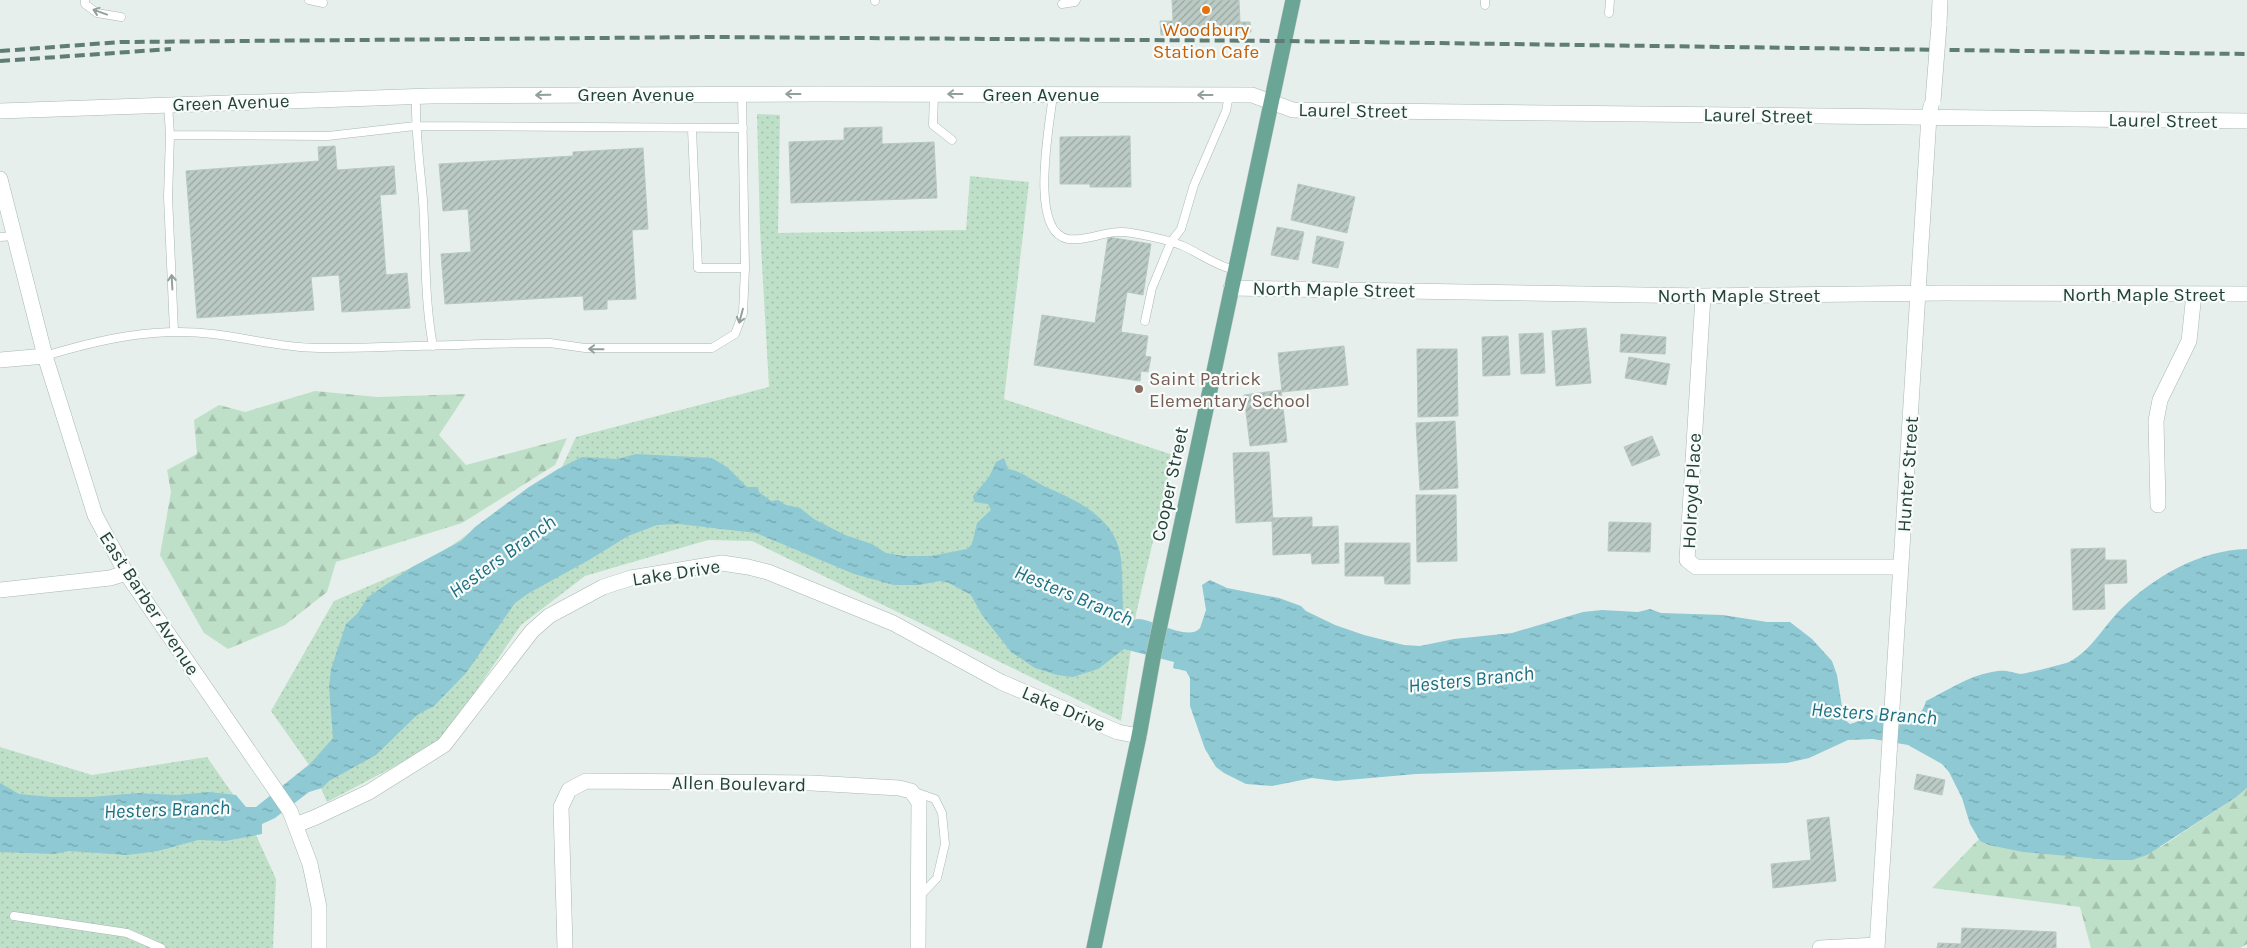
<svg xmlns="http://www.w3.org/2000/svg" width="2247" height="948" font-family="Karla,sans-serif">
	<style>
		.forest { fill: url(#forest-firs) }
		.park { fill: url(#park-dots) }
		.water { fill: url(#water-ripples) }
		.building { fill: url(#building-hatch); stroke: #b8c9c2 }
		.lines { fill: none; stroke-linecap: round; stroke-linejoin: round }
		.service-casing { stroke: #a8b8b2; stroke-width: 9 }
		.minor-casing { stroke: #a8b8b2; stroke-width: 16 }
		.tertiary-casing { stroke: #a8b8b2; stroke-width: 16 }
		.primary-casing { stroke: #c2cac8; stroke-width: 16 }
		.service { stroke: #fff; stroke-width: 8 }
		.minor { stroke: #fff; stroke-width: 15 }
		.tertiary { stroke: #fff; stroke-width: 15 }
		.primary { stroke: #6aa596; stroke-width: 15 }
		.rail { stroke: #5f7d75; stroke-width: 4; stroke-dasharray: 10 5; stroke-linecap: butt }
		.minor-bridge-casing { stroke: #a8b8b2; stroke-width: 16; stroke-linecap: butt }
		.minor-bridge { stroke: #fff; stroke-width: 15 }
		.oneway { stroke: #92a09c }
		.food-dot { fill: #e8710a; stroke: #f7fbf9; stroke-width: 2 }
		.education-dot { fill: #8d6e63; stroke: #f7fbf9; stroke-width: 2 }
		.labels { text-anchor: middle; stroke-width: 4.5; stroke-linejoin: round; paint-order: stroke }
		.food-label { font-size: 19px; fill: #c56008; stroke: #f7fbf9 }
		.street-label { font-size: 19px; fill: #24423a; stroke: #f7fbf9 }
		.education-label { font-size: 19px; fill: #785e54; stroke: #f7fbf9; text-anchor: start }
		.water-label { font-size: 20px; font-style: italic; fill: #1c6f80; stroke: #f7fbf9 }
	</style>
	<defs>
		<pattern id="forest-firs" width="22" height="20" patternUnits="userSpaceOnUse" patternTransform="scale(1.25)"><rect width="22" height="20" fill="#bfe0c8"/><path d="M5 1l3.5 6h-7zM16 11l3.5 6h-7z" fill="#a4c1ad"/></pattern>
		<pattern id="park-dots" width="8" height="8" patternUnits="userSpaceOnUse" patternTransform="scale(1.25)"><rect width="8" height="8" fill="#bfe0c8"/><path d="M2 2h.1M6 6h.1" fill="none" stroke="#a4c1ad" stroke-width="1.8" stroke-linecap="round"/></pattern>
		<pattern id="water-ripples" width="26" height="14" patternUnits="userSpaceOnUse" patternTransform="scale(1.25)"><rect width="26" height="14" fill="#8ec9d4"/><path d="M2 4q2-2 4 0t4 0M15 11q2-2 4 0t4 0" fill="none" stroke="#74a5ad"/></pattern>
		<pattern id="building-hatch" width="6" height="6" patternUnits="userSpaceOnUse" patternTransform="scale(1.25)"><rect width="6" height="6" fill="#bbcac4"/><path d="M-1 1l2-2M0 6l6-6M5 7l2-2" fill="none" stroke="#98a6a0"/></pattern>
	</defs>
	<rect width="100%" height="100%" fill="#e6efeb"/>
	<!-- forest -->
	<path class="forest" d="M315,391L377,397L466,394L439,435L466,465L567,438L555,465L462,523L336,562L327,592L285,625L228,649L204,633L160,555L171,492L167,470L197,454L194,420L219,405L245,412Z
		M2247,788V944L2240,948H2091L2080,907L1932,888L1979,839L1980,841L2161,847L2235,798Z"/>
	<!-- park -->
	<path class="park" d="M757,114L780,115L778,233L966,230L970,176L1029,182L1004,399L1173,455L1136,614L1121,721L752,541L708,540L585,576L521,625L441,742L327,802L314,772L271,711L334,601L427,561L451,546L562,467L576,437L769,387L760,229Z
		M0,747L92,775L207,757L246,813L276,879L273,948H0Z"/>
	<!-- water -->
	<path class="water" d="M636,454L712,458L727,467L747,487H758L759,492L771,501L778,500L786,505L800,508L814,519L845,535L872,544L886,553L904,556H931L967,549L972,544L977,523L991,510L988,504L974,502L973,496L989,477L996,462L1004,458L1008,469C1022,471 1034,482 1048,488C1081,502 1117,520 1121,559C1123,577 1122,595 1123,613L1130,621C1133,621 1136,619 1138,619C1153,619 1189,642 1200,628L1206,610L1202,585L1210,580L1227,588L1279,598L1301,606L1306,611L1335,625L1364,635L1404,645L1420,646L1454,639L1512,633L1583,612L1602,610L1638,612L1650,609L1661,613L1723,615L1767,622H1790L1812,639L1832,661L1837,675L1844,719L1850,724C1858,722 1865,718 1873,716C1892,712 1920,727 1926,701C1947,691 1968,676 1992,672C2006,669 2009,672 2021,674C2025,674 2064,664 2069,662C2091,651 2103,627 2120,610C2153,577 2200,550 2247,549V788L2235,798L2147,855L2132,860H2112L2023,852L1989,845L1980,841L1970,824L1962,798L1949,772L1942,764L1908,745L1873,739L1848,740L1809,758L1787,763L1416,774L1336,781L1312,778L1272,786L1246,784L1224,773L1216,767L1205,749L1190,706V678L1186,671L1173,668L1174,662L1124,649L1098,669L1073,677L1057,675L1035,668L1011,652L982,615L971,595L949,583L940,581L919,585H894L854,574L756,533L679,524L657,525L628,536L589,560L529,593L515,603L466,673L434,706L417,715L376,755L329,781L322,788L309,792L275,818L262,824V834L225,841L198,840L158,851L127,855L69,851L54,854L0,852V783L19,794L51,797H91L138,793L176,795L209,792L236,795L246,807H256L311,763L333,738L329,687L331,669L346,624L357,614L368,597L412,567L461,541L475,527L529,487L558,469L582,457L617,459Z"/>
	<!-- building -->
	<path class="building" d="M1172,0H1239L1240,22H1250L1251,32L1161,35L1160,21H1173Z
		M882,127V144L934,142L937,198L791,203L789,142L844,140V128Z
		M1130,136L1131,187H1090V184H1060V137Z
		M335,146L337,170L394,166L396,194L380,195L386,275L407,273L410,308L342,312L339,275L311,277L314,310L197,318L186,171L319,161L318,147Z
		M643,148L648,229L632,230L636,299L607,300V309L584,310L583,296L445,304L441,254L471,252L468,209L443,211L439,164L573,156V152Z
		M1298,184L1355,197L1347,233L1291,220Z
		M1277,227L1304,232L1298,260L1271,255Z
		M1317,236L1344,242L1338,268L1312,263Z
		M1108,237L1151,244L1143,295L1127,292L1121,332L1148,336L1145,356L1151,357L1148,372L1141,371L1140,381L1034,365L1042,315L1095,323Z
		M1586,328L1591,383L1556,386L1552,331Z
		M1543,333L1545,373L1521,374L1519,334Z
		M1621,334L1666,337L1665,354L1620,352Z
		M1508,336L1510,375L1483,376L1482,337Z
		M1344,346L1348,385L1282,392L1278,353Z
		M1417,349H1457L1458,416L1418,417Z
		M1629,357L1670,364L1666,385L1625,378Z
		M1281,390L1287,442L1250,446L1244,395Z
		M1455,421L1458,488L1420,490L1416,423Z
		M1652,436L1660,455L1632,466L1624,447Z
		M1269,452L1273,521L1236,523L1233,453Z
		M1416,495H1456L1457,561L1417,562Z
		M1312,517V527L1338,526L1339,563L1312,564L1311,553L1273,555L1272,518Z
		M1609,522L1651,523L1650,552L1608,551Z
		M1345,543H1410V584H1385L1384,576H1345Z
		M2105,548V560H2126L2127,583L2104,584L2105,609L2073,610L2071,549Z
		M1917,774L1945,780L1942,795L1914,789Z
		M1829,817L1836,881L1773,888L1771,864L1811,860L1807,820Z
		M1962,928L2056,932V948H1937L1938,943L1961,944Z"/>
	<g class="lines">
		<defs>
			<path id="service" d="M85,0V4L97,13L121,17
				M309,0L323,3
				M1485,0V5
				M875,1V0
				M1062,4L1075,2L1076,0
				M1609,13L1610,0
				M934,94L933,125L952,140
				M1053,94C1050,124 1028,232 1068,239C1089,242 1108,228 1132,233C1149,236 1167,239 1183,246C1201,254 1216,266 1235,270
				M416,97C415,132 420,165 423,200C426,249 424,298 433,346
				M168,104L170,135L168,197L174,331
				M692,129L698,268H745
				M170,135L328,136L415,126L743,128
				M0,237L14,236
				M1145,321L1152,288L1171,242L1181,229L1194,185L1226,111L1229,95
				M45,356C101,339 155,327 213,334C248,338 283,348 319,348C396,348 473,343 550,343L585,348H712L735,334L743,313L745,268L742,94
				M915,792L935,799L942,813L945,844L937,878L920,896
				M14,916L127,933L161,948"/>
			<path id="minor" d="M1939,25L1940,0
				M0,111L430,96L817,94L1252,95L1293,110L2247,121
				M1231,288L1703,296L1944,293L2247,294
				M1703,296L1687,560L1696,567H1901
				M0,360L45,356
				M2158,505L2156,421L2160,400L2189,341L2194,294
				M0,590L110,578L126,573
				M296,825L316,817L369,792L444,745L532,631L549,616L603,587L631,578L722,563L748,567L768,572L893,623L1001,682L1118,732L1139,736
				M565,948L561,807L569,790L586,781L812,783L899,788L911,791L919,802L918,948
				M1820,948L1877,945
				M1877,948L1929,116L1931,106"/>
			<path id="tertiary" d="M0,179L45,356L95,515L126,573L290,811L310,864L319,907V948"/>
			<path id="primary" d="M1094,948L1139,736L1153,658L1293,0"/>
		</defs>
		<!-- service casing -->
		<use href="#service" class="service-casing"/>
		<!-- minor casing -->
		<use href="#minor" class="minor-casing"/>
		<!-- tertiary casing -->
		<use href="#tertiary" class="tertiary-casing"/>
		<!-- primary casing -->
		<use href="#primary" class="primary-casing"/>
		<!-- service -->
		<use href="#service" class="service"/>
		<!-- minor -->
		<use href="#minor" class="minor"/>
		<!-- tertiary -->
		<use href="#tertiary" class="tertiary"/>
		<!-- primary -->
		<use href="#primary" class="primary"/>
		<!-- rail -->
		<path class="rail" d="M0,51L121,42L714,37L1284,41L2247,54
			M0,61L171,49"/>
		<defs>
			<path id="minor-bridge" d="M1933,101L1939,25"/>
		</defs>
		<!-- minor-bridge casing -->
		<use href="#minor-bridge" class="minor-bridge-casing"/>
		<!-- minor-bridge -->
		<use href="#minor-bridge" class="minor-bridge"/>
	</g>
	<!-- one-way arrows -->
	<defs><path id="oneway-shaft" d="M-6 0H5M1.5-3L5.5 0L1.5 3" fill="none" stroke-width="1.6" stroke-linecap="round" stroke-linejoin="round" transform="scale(1.25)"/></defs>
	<g class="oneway">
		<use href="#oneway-shaft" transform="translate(100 12) rotate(-160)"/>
		<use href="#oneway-shaft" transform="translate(793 94) rotate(180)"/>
		<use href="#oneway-shaft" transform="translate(955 94) rotate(-180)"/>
		<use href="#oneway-shaft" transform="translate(543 95) rotate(179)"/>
		<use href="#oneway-shaft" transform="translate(1205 95) rotate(-180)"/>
		<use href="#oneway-shaft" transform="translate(172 282) rotate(-93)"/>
		<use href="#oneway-shaft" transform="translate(741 316) rotate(105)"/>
		<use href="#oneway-shaft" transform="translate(596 349) rotate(-179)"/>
	</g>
	<!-- markers -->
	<circle class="food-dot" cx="1206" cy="10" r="5"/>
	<circle class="education-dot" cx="1139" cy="389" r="5"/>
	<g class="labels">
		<!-- food labels -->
		<g class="food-label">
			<text x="1206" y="36">Woodbury<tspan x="1206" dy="22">Station Cafe</tspan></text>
		</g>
		<!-- street labels -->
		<g class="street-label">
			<text x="636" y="101">Green Avenue</text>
			<text x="1041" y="101">Green Avenue</text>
			<text transform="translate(231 102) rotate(-2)" y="7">Green Avenue</text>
			<text transform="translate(1353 110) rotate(1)" y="7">Laurel Street</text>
			<text transform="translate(1758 115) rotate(1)" y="7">Laurel Street</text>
			<text transform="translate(2163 120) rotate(1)" y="7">Laurel Street</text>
			<text transform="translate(1334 289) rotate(1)" y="7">North Maple Street</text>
			<text x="2144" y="301">North Maple Street</text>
			<text x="1739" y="302">North Maple Street</text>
			<text transform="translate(1907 474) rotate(-86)" y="7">Hunter Street</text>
			<text transform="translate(1169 484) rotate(-78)" y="7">Cooper Street</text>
			<text transform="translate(1691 491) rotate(-87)" y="7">Holroyd Place</text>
			<text transform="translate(676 572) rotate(-9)" y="7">Lake Drive</text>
			<text transform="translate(150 603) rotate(57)" y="7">East Barber Avenue</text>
			<text transform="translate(1064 708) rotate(23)" y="7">Lake Drive</text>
			<text transform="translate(739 783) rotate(1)" y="7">Allen Boulevard</text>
		</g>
		<!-- education labels -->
		<g class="education-label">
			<text x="1149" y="385">Saint Patrick<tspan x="1149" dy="22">Elementary School</tspan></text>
		</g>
		<!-- water labels -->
		<g class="water-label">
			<text transform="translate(502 556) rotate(-36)" y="7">Hesters Branch</text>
			<text transform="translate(1074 595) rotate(23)" y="7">Hesters Branch</text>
			<text transform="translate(1471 679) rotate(-6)" y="7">Hesters Branch</text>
			<text transform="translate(1874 713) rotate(4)" y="7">Hesters Branch</text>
			<text transform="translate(167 809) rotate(-2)" y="7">Hesters Branch</text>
		</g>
	</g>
</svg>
